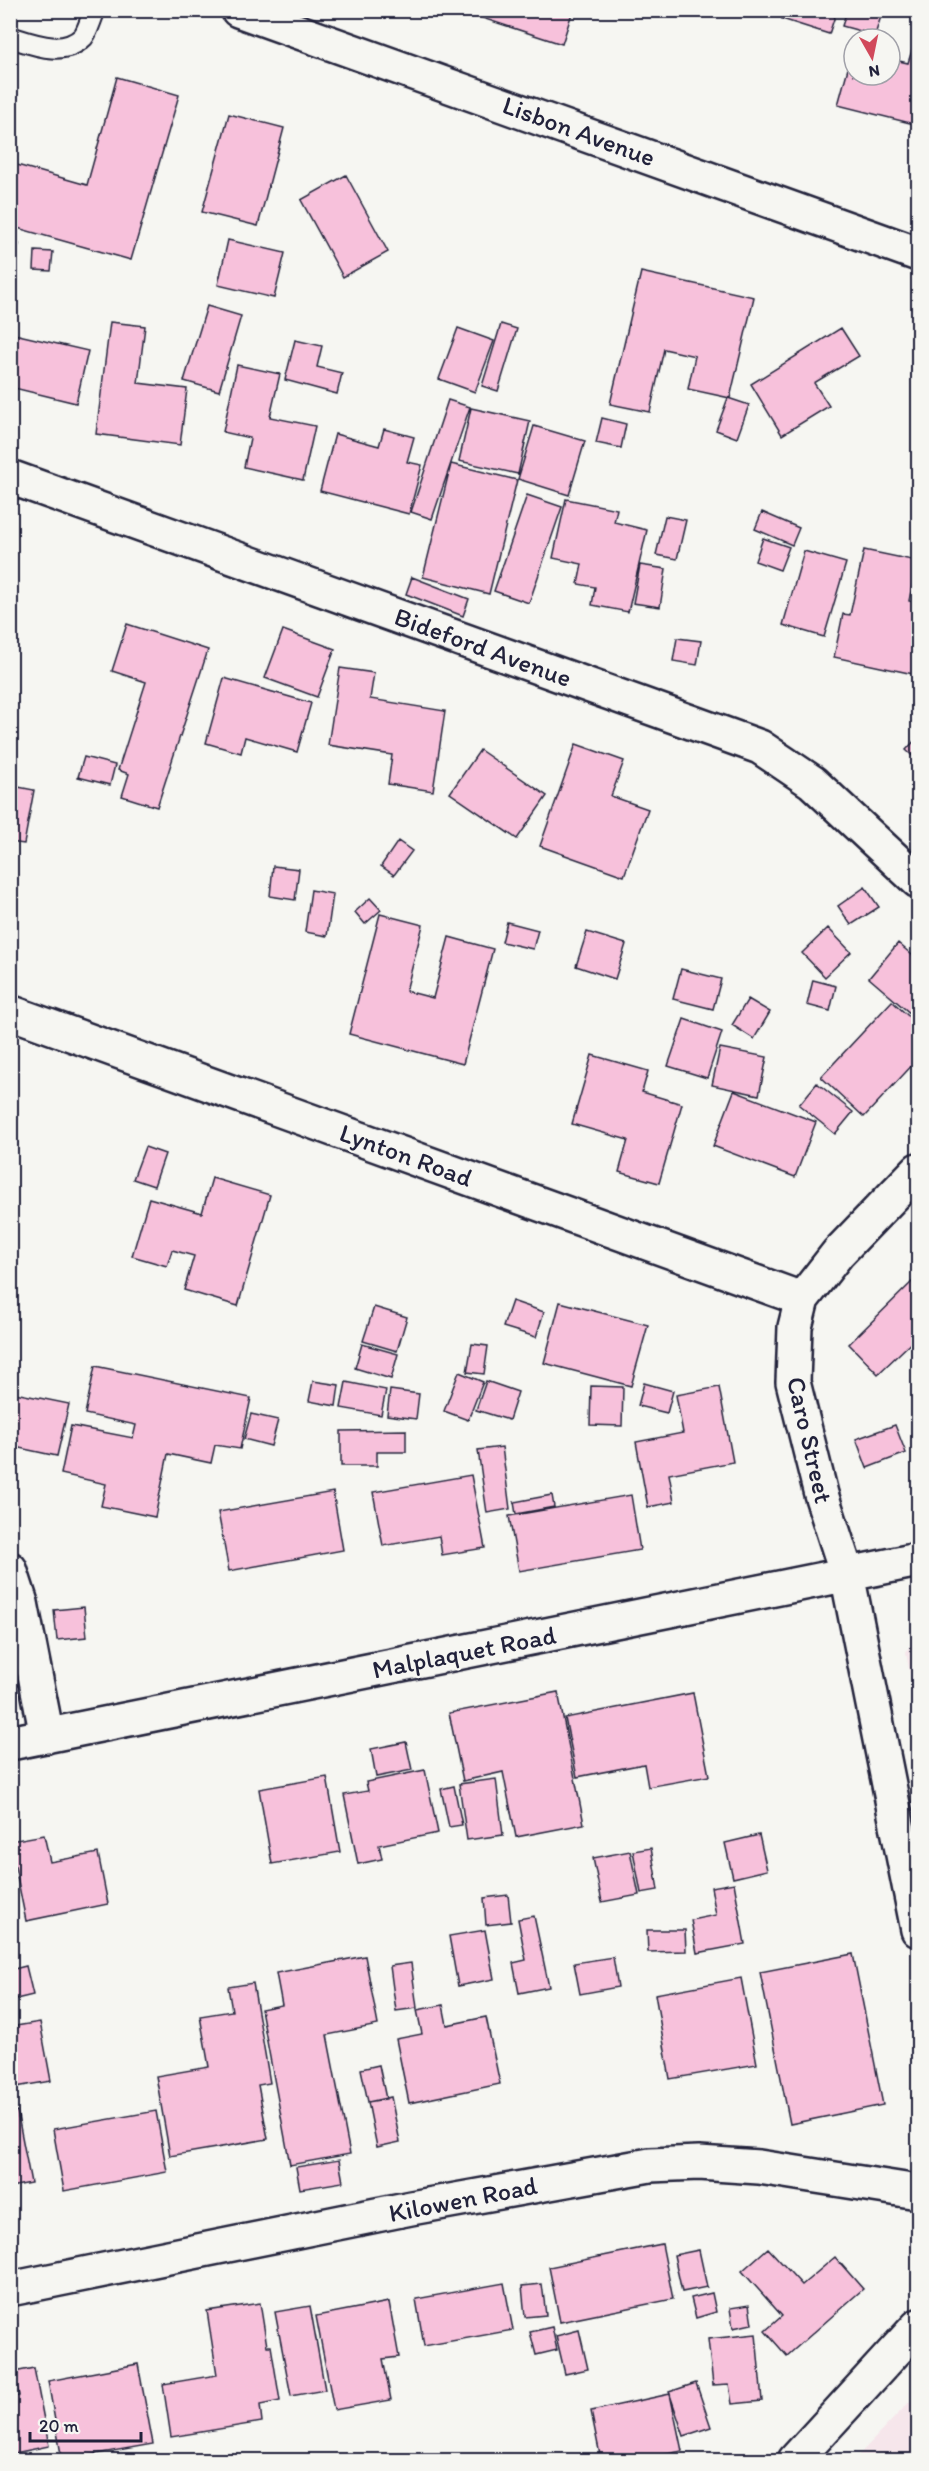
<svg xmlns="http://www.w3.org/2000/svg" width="929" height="2471" font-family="Itim,sans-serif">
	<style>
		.built { fill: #f6e6eb }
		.building { fill: #f7c1db; stroke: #22223b; stroke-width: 1.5 }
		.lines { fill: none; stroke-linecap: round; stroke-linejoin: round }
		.service-casing { stroke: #22223b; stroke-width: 24 }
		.minor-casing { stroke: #22223b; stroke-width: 38 }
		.service { stroke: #f6f6f2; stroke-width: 20 }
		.minor { stroke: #f6f6f2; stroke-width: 33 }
		.labels { text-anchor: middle; stroke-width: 4.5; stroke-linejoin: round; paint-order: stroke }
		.street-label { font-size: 26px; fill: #22223b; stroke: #f6f6f2 }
	</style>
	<rect width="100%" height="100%" fill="#f6f6f2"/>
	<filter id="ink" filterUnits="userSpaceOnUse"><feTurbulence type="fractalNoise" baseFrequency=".0167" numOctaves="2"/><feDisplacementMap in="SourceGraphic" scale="12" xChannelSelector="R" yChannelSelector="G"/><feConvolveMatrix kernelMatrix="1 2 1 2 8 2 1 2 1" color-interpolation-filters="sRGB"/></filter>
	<g filter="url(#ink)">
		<!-- built -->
		<path class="built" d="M918,1634V1721L906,1652Z
			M918,2393V2460H854Z"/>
		<!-- building -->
		<path class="building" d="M471,10H573L562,44L470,14Z
			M784,10H837L829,34L782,19Z
			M847,10H883L875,35L842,26Z
			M853,50L854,75H890V59L908,63L912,50L918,51V125L838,105Z
			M117,77L179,95L131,260L10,226V163L87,185Z
			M229,114L284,128L258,226L202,212Z
			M346,175L388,252L343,277L301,200Z
			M228,240L285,253L274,298L218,285Z
			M10,241L19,244L10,277Z
			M35,251L53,252L51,271L34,270Z
			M641,272L754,297L730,398L688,389L695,356L664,349L650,412L610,404Z
			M207,306L241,316L219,391L184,381Z
			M110,322L145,326L138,383L187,389L180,445L96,434Z
			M501,324L517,329L498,391L482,386Z
			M458,328L494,341L475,392L439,379Z
			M841,328L859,356L814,383L829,406L782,435L751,384Z
			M10,333L88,351L76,403L10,387Z
			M295,340L322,346L317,367L342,373L337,394L285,380Z
			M237,365L280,374L270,417L315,426L303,480L244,467L250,438L223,432Z
			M728,398L749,405L737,438L716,430Z
			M448,400L470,407L432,519L411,512Z
			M471,408L530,421L518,474L459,461Z
			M602,418L626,424L621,448L596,443Z
			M534,426L585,441L569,495L518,479Z
			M384,429L414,437L407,462L422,465L409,514L320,491L335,434L379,446Z
			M451,464L517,480L489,594L423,577Z
			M527,495L562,507L529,603L494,591Z
			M566,499L617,509L614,522L647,530L628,612L592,605L595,587L578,584L582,564L553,558Z
			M762,512L799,528L792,545L755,529Z
			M665,516L686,520L677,559L656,555Z
			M763,538L789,547L780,570L755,561Z
			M864,550L917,561L909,601L918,603V675L834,657L843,614L850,615Z
			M804,551L846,563L824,637L783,625Z
			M640,565L666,569L660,607L633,603Z
			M412,577L469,599L463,616L406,594Z
			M127,624L208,650L157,807L122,796L129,774L118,770L146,682L112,671Z
			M283,630L335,649L317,697L265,678Z
			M677,638L701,641L697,665L673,661Z
			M340,668L374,673L370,699L445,711L433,791L388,784L392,755L328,745Z
			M224,678L311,703L297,752L245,737L241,753L206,743Z
			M918,737V761L906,750Z
			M576,744L624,761L611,796L648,809L624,876L540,846Z
			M480,750L547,796L517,839L450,793Z
			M84,757L115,765L110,785L78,777Z
			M13,786L34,790L24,844L10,842Z
			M398,841L412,851L394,875L381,866Z
			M273,866L299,869L295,900L270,896Z
			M865,887L879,907L851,925L838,906Z
			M311,890L333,894L327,936L305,932Z
			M370,898L381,910L365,924L355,912Z
			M380,914L423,925L406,991L433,998L449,937L493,949L463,1064L349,1034Z
			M507,922L538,930L533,949L502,942Z
			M828,928L851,952L825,977L802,953Z
			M587,932L626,944L615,979L576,966Z
			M898,943L918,960V1020L869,978Z
			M681,969L721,979L713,1009L673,999Z
			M813,980L836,986L830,1011L807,1005Z
			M748,999L770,1012L754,1039L732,1025Z
			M892,1001L918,1025V1059L864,1117L821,1077Z
			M684,1019L722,1032L707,1078L668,1066Z
			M720,1048L767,1057L759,1095L712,1085Z
			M592,1055L648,1071L642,1092L682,1104L659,1183L619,1172L628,1140L572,1124Z
			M817,1083L853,1112L835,1134L799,1105Z
			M734,1091L816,1122L795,1177L713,1146Z
			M10,1119H17V1145L11,1166L10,1206Z
			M145,1147L165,1154L154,1186L133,1179Z
			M212,1178L270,1195L238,1306L184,1290L194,1256L172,1250L167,1266L132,1256L149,1198L202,1213Z
			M918,1276V1336L878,1374L849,1344Z
			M512,1301L544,1312L536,1337L503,1327Z
			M560,1302L648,1325L631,1386L544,1363Z
			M374,1307L407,1317L397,1351L363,1341Z
			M362,1344L398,1354L391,1379L355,1368Z
			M472,1344L488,1346L484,1374L467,1372Z
			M95,1366L251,1398L240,1449L215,1445L211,1463L168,1454L155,1517L101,1506L106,1484L61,1474L71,1426L133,1438L136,1425L85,1414Z
			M459,1372L483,1382L468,1420L444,1411Z
			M313,1381L339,1385L336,1406L309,1401Z
			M486,1381L518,1392L509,1420L476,1410Z
			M346,1382L386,1390L381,1415L341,1408Z
			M644,1383L673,1391L667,1413L638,1406Z
			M591,1386L623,1387L622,1426L590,1425Z
			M719,1387L733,1462L669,1474L674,1502L648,1507L636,1442L683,1433L676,1395Z
			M390,1390L419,1394L416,1419L387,1415Z
			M10,1392L69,1404L57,1456L10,1446Z
			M251,1414L278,1420L271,1446L244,1439Z
			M895,1425L906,1453L867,1468L856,1439Z
			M406,1430V1452H377V1466H341V1431Z
			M502,1447L510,1509L487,1513L478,1450Z
			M471,1475L485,1548L442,1555L439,1536L383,1546L373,1492Z
			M333,1492L343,1550L229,1571L218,1512Z
			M552,1495L554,1507L516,1514L514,1502Z
			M631,1495L640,1550L519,1571L509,1516Z
			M84,1607L87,1637L57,1640L54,1610Z
			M558,1692L584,1824L516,1837L503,1772L463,1781L449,1713Z
			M693,1693L709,1776L648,1787L644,1764L577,1777L565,1718Z
			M406,1742L412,1770L376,1777L371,1749Z
			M425,1770L438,1833L379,1845L382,1859L358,1864L344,1795L368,1791L366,1782Z
			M327,1777L340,1852L272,1864L259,1789Z
			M496,1779L503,1835L467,1840L459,1784Z
			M454,1786L462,1825L449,1827L441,1789Z
			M44,1835L50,1862L98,1853L108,1904L26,1921L10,1841Z
			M759,1835L767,1870L733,1878L725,1843Z
			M651,1848L658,1890L641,1893L633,1851Z
			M630,1851L639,1895L602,1902L593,1858Z
			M734,1883L745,1944L697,1953L691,1920L716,1915L711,1887Z
			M508,1895L511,1922L486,1925L484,1898Z
			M534,1916L549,1987L519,1993L513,1963L526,1960L518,1919Z
			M485,1930L494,1979L458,1986L449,1936Z
			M647,1930H685L686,1951L648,1952Z
			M853,1954L883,2105L790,2124L760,1972Z
			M365,1956L378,2025L327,2035L350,2154L290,2165L261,2009L282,2005L276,1973Z
			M613,1957L618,1987L580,1994L574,1963Z
			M411,1963L417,2008L396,2011L390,1966Z
			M26,1966L33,1995L12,2000L10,1970Z
			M741,1978L757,2064L670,2079L655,1994Z
			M253,1983L270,2083L258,2085L268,2139L170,2156L156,2076L209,2067L200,2016L232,2011L228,1987Z
			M443,2005L447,2025L486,2017L500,2084L409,2103L396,2039L422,2034L417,2010Z
			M40,2022L51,2081L10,2088V2027Z
			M379,2065L386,2099L368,2102L361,2069Z
			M391,2097L400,2142L377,2147L368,2102Z
			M17,2111L31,2183L10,2187V2112Z
			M156,2111L167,2172L64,2191L53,2129Z
			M339,2160L343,2182L300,2189L296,2167Z
			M662,2244L673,2299L560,2322L549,2267Z
			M768,2248L802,2285L835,2257L863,2289L787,2356L765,2331L782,2316L742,2271Z
			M699,2250L707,2287L682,2292L674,2255Z
			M504,2283L513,2330L424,2346L416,2299Z
			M542,2284L546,2315L525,2317L522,2286Z
			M712,2293L716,2312L696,2318L691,2298Z
			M389,2302L399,2357L383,2359L391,2400L334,2410L316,2316Z
			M260,2303L267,2346H271L280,2401L260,2405L262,2422L171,2437L163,2384L217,2375L207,2311Z
			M749,2305L752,2324L733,2328L730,2308Z
			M310,2306L325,2390L291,2396L275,2312Z
			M552,2327L557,2350L536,2355L530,2332Z
			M579,2330L588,2369L565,2374L556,2336Z
			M756,2334L762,2401L732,2404L729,2384L713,2385L708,2339Z
			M138,2364L153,2444L62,2460L48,2381Z
			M34,2368L49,2446L10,2454V2398L19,2396L14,2372Z
			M696,2383L711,2427L684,2436L669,2392Z
			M670,2394L682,2451L639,2460H601L591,2411Z"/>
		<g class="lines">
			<defs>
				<path id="service" d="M10,37C33,44 63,57 83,37C88,31 91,18 95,10"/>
				<path id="minor" d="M238,10L918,254
					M10,477L760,747L812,782L918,881
					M10,1012L802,1299
					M918,1170L838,1253L802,1299L795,1327L793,1382L821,1494L847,1574L918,1930
					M10,1569L21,1603L47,1736
					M10,1743L918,1560
					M10,2289L411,2208L650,2165L699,2163L759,2167L918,2192
					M795,2460L918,2326"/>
			</defs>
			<!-- service casing -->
			<use href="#service" class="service-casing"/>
			<!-- minor casing -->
			<use href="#minor" class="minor-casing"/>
			<!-- service -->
			<use href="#service" class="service"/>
			<!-- minor -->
			<use href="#minor" class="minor"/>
		</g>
	</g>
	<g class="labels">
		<!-- street labels -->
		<g class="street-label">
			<text transform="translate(579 131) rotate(20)" y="9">Lisbon Avenue</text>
			<text transform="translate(483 647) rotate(20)" y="9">Bideford Avenue</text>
			<text transform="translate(406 1155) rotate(20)" y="9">Lynton Road</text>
			<text transform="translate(810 1440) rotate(77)" y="9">Caro Street</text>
			<text transform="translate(464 1652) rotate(-11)" y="9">Malplaquet Road</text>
			<text transform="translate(463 2199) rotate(-11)" y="9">Kilowen Road</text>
		</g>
	</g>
	<!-- margin -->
	<rect width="929" height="2471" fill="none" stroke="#f6f6f2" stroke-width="36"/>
	<rect x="18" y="18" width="893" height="2435" fill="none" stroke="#22223b" stroke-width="2" filter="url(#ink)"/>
	<!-- north arrow -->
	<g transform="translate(872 57) rotate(171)"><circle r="28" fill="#f6f6f2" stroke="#a1a1a9" stroke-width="1.5"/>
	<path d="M0-4.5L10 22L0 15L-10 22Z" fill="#d1495b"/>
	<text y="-9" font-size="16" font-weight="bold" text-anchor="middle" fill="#22223b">N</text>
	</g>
	<!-- scale -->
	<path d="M30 2432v9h111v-9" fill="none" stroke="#22223b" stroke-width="3"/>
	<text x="39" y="2432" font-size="18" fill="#22223b" stroke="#f6f6f2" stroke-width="4.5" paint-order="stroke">20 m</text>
</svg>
